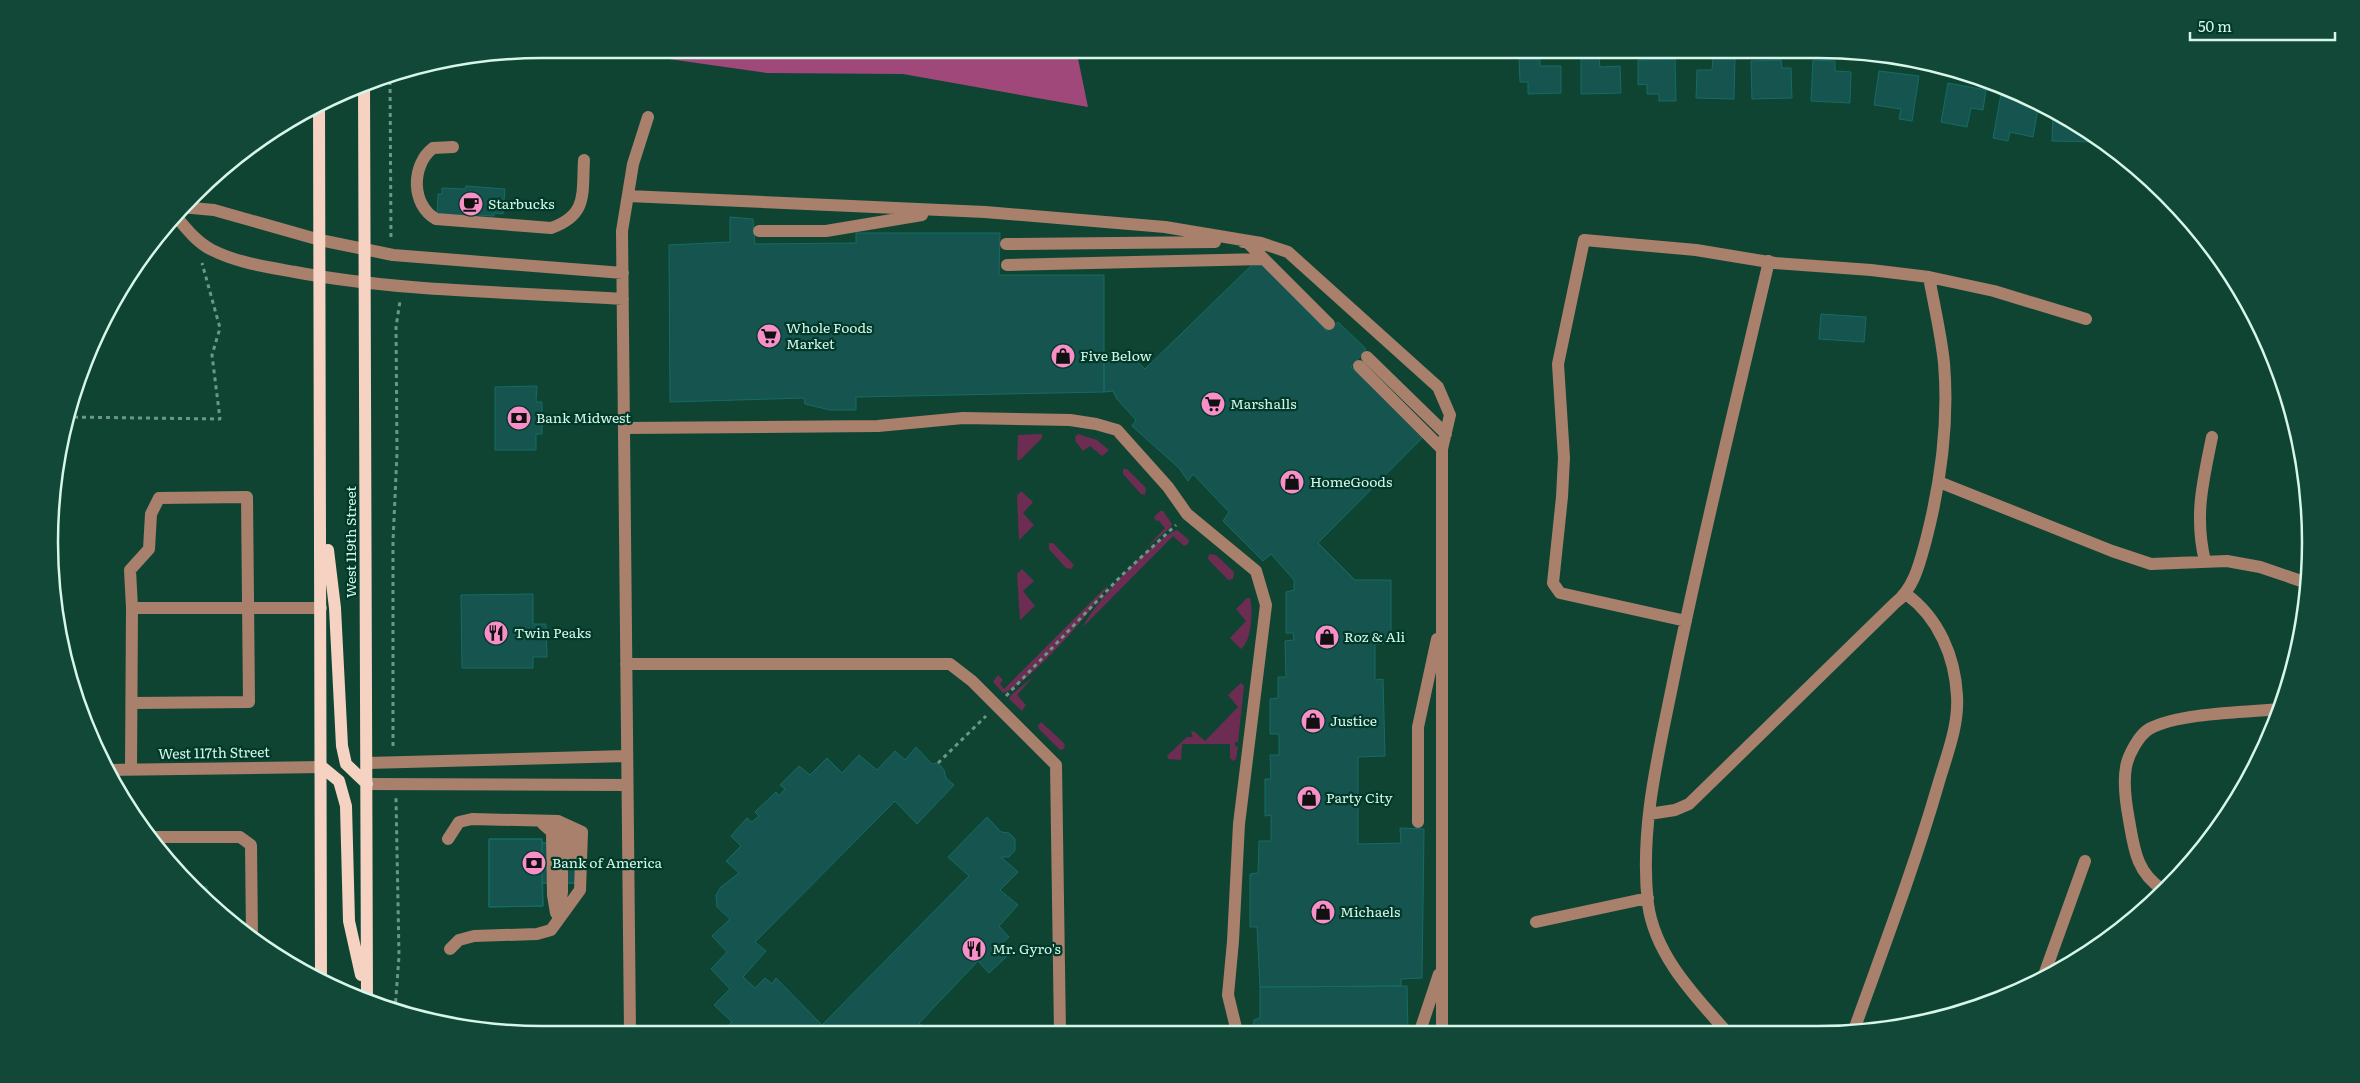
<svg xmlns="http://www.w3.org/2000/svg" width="2360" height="1083" font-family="Literata,serif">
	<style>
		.green { fill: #6d2d52 }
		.forest { fill: #a1487b }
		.building { fill: #16544f; stroke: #156c65 }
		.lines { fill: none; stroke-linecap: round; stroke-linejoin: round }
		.path { stroke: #6b9787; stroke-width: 3; stroke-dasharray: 4 4; stroke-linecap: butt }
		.minor { stroke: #a9806b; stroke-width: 12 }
		.major { stroke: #f5d2c1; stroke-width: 12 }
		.labels { text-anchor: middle; stroke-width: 4.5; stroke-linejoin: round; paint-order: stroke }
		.poi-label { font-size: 14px; fill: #d5f6e8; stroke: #003929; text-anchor: start }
		.street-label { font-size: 14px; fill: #d5f6e8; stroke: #003929 }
		.rim { fill: none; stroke: #d5f6e8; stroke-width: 2.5 }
	</style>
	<rect width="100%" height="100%" fill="#0f4433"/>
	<!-- green -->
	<path class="green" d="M1042,434V438L1020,460H1017L1018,435Z
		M1078,434L1097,440L1109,450L1102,456L1090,446L1083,451L1076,442L1075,437Z
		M1123,469H1127L1146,488L1145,495L1141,494L1123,474Z
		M1021,491L1033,502L1023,513L1034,525L1019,540L1017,496Z
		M1160,511H1163L1172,524L1170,528L1147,547L1165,528L1158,520L1156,521L1154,517Z
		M1177,530L1189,540L1188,544L1184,546L1173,536L1083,627C1094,603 1152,540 1177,530Z
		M1049,543H1053L1072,563L1074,565L1071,569L1066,568L1049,549Z
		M1209,554L1216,555L1234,572L1233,579L1228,580L1208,559Z
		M1022,569L1034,581L1023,591L1035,606L1020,620L1017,574Z
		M1108,585C1096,608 1026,687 1003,693L993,682L998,675L1003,680L1000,684L1004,689Z
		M1247,598H1250C1253,610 1252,641 1241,649L1230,638L1246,621L1236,609Z
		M1033,677L1017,695L1026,705L1022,711L1009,699L1011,695Z
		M1241,683L1244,686L1238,742H1235V746L1238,747L1236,759L1233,761L1230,758V744H1182L1181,760L1168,759L1167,756L1187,737H1193L1191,732L1194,731L1205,741L1238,707L1228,695Z
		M1041,722L1065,744L1064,749L1060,750L1039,729L1038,726Z"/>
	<!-- forest -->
	<path class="forest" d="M598,49H1076L1088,107L903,74L767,73Z"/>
	<!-- building -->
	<path class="building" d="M1599,58L1600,67L1620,66L1621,93L1581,94V59Z
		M1713,58L1735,59L1734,99L1696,98L1697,70H1712Z
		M1519,59H1540V66H1561V93L1528,94V82H1520Z
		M1675,59L1676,101H1659V94H1647V84L1638,85V60Z
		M1781,60L1782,68H1791L1792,98L1752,99L1751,61Z
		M1813,60L1835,61V71L1851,72L1850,103L1811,101Z
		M1879,71L1919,76L1912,121L1899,119L1901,109L1874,105Z
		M1948,83L1986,90L1983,110L1971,108L1967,127L1941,122Z
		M2001,94L2031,99L2039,103L2033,137L2010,132L2008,141L1993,138Z
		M2053,111L2092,132L2096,135V142L2052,141Z
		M466,186L505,189L503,214L494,213V216L460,214L459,217L437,216L438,194H442V188L465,189Z
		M730,217L753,219L755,244L856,243V233H1000L999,275H1104V392L856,397V410H830L805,404L804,398L670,402L669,245L730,242Z
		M1257,260L1327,331L1338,322L1366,349L1351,367L1424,436L1318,543L1355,580H1391V643L1375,644V680L1383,679L1385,756L1358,757V844L1401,843L1400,828L1424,829L1422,978L1401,979V986L1260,987L1257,927H1250V874L1258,873L1259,841H1271V815L1265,816V779H1271L1270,755H1279V734H1270V699L1278,698V677H1286L1285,641L1294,640L1293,633H1286V592L1294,590V580L1271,554L1263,561L1223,521L1229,512L1193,474L1188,481L1179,468L1132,426L1136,420L1117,399L1113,391L1104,392V353L1129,354L1145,369Z
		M1821,314L1866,317L1864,342L1819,339Z
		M537,386L536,402H542V434H536V450H495V387Z
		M533,594V624H546L547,657H533V668H462L461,595Z
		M916,747L932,764L938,763L944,770L946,778L954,785L917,824L895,801L755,942L766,951L743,977L755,988L765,978L772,984L776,978L822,1025L969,876L948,857L987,817L1001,832L1009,833L1015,839V850L1009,857H1001L1018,872L1000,890L1018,905L999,926L1009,937L997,948L1007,956L989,973L978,961L919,1023L930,1033L727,1034L724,1030L732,1022L714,1005L730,989L711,969L727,952L712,936L730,919L717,907L716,895L721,887L739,873L726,861L741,846L731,836L747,818L752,822L759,816L755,812L776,792L779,796L785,789L780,785L799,766L810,775L827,758L842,773L859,755L877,770L895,751L905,760Z
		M489,839H542V843H579V883H542L543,906L489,907Z
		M489,839H542L543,906L489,907Z
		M542,843H579V883H542Z
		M188,881H195V886L207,887V902Z
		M1407,986L1408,1031L1253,1032L1254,1020L1260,1018V987Z"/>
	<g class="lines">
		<!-- path -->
		<path class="path" d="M390,73L391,240
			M66,417L220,419L212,355L220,328L202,263
			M1006,696L1122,575L1176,525
			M393,746V541L397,453L396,327L400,301
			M938,763L986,716
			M395,1010L399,956L396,798"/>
		<!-- minor -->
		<path class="minor" d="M453,147L433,148C411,165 411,205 436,219L551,228C588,215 582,194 584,160
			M628,196L985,212L1165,227L1261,243L1288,252L1438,387L1450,415L1442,449V1031
			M181,207L214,210L320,240L393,255L623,273
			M174,214C185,227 196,242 212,250C238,263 267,267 295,272C401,292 515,292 623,299
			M759,231H826L922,215
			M1243,242H1247L1329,324
			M1006,244L1215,242
			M1007,265L1263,259
			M1367,357L1446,434
			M1359,366L1442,449
			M624,428L878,426L963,418L1070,420L1096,424L1117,430L1168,487L1187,514L1256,571L1266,605L1239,824L1233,941L1228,995L1237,1032
			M1939,482L2112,551L2151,564L2227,561L2260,567L2307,583
			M2205,561C2194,516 2203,481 2212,437
			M1686,621L1560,593L1553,583L1562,497L1564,458L1558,364L1584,240L1696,250L1775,263L1871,270L1929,277L1994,291L2086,319
			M626,664H950L972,681L1056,765L1060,1033
			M132,703L249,702L247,497L159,498L151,514L149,549L130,570L132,608
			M367,763L627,756
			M131,769L132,608H321
			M106,770L322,767
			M367,784L627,785
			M1649,814L1675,810L1689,804L1895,603C1914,589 1920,562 1926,540C1941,482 1949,423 1944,363C1941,334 1934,305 1929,277
			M1418,822V727L1437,639
			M543,824L552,832L553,895L556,913
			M550,825L562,832V892L558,918
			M148,837H240L251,845L252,937
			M448,839L459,822L472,819L558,821L573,833V859
			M2162,889C2136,872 2134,848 2129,820C2126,804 2123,783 2126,767C2128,755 2139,735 2149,729C2177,713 2246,712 2280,709
			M1536,922L1648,898
			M450,949L459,940L474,936L537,934L551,930L580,890L582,832L558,821
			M2044,975L2085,861
			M1725,1030C1694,995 1655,955 1648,904C1639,826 1660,748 1675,672C1703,535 1737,398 1769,261
			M1854,1030C1883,949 1914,868 1938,785C1946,757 1959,726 1957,696C1955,657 1939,618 1906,594
			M1420,1031L1439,974
			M630,1034L622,231L633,164L648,117"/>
		<!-- major -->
		<path class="major" d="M364,83L367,1001
			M319,104L321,981
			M328,550L335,608L342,746L346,764L367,784
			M322,767L339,781L346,806L349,921L361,975"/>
	</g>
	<!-- icons -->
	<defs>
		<symbol id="cafe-disc" viewBox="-11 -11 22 22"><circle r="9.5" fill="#f98fc9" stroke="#003929"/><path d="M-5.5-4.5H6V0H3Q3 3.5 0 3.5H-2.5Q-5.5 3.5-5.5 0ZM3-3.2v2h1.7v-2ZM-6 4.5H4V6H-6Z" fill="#111"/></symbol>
		<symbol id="supermarket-disc" viewBox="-11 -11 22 22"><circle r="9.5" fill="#f98fc9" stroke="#003929"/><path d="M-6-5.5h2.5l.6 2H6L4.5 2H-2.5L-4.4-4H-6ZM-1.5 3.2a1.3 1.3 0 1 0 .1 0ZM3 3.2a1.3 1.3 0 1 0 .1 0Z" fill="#111"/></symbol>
		<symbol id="shop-disc" viewBox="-11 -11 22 22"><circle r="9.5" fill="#f98fc9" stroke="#003929"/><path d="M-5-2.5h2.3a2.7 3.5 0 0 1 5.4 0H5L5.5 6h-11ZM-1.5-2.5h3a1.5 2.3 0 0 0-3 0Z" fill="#111"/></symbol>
		<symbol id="bank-disc" viewBox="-11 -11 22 22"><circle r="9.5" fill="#f98fc9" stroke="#003929"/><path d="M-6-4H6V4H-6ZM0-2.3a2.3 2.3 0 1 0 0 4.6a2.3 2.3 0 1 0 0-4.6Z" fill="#111"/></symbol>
		<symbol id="restaurant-disc" viewBox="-11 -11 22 22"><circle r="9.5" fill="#f98fc9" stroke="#003929"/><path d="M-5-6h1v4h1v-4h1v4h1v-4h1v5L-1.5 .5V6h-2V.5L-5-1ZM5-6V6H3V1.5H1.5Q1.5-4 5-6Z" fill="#111"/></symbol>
	</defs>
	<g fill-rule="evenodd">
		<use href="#cafe-disc" x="457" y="190" width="28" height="28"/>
		<use href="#supermarket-disc" x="755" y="322" width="28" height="28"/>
		<use href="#shop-disc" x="1049" y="342" width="28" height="28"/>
		<use href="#supermarket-disc" x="1199" y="390" width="28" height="28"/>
		<use href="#bank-disc" x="505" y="404" width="28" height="28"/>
		<use href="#shop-disc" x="1278" y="468" width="28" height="28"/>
		<use href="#restaurant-disc" x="482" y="619" width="28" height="28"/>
		<use href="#shop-disc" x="1313" y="623" width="28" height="28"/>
		<use href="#shop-disc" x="1299" y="707" width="28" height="28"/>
		<use href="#shop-disc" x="1295" y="784" width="28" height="28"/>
		<use href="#bank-disc" x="520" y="849" width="28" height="28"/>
		<use href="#shop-disc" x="1309" y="898" width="28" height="28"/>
		<use href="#restaurant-disc" x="960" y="935" width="28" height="28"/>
	</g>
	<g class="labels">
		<!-- poi labels -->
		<g class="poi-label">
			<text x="488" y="209">Starbucks</text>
			<text x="786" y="333">Whole Foods<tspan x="786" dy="16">Market</tspan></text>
			<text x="1080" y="361">Five Below</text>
			<text x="1230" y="409">Marshalls</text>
			<text x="536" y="423">Bank Midwest</text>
			<text x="1310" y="487">HomeGoods</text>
			<text x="514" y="638">Twin Peaks</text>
			<text x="1344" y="642">Roz &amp; Ali</text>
			<text x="1330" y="726">Justice</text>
			<text x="1326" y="803">Party City</text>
			<text x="552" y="868">Bank of America</text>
			<text x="1340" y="917">Michaels</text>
			<text x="992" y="954">Mr. Gyro's</text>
		</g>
		<!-- street labels -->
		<g class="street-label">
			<text transform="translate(351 542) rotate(-90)" y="5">West 119th Street</text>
			<text transform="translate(214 753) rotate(-1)" y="5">West 117th Street</text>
		</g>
	</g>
	<!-- crop -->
	<path d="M0 0H2360V1083H0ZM542 58H1818A484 484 0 0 1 2302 542V542A484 484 0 0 1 1818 1026H542A484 484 0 0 1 58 542V542A484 484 0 0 1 542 58Z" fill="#114838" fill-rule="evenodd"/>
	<path class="rim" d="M542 58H1818A484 484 0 0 1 2302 542V542A484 484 0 0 1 1818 1026H542A484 484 0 0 1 58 542V542A484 484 0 0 1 542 58Z"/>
	<!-- scale -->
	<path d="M2190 32v8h145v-8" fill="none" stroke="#d5f6e8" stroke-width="2.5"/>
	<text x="2198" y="32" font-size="15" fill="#d5f6e8" stroke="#003929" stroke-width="4" paint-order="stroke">50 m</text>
</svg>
